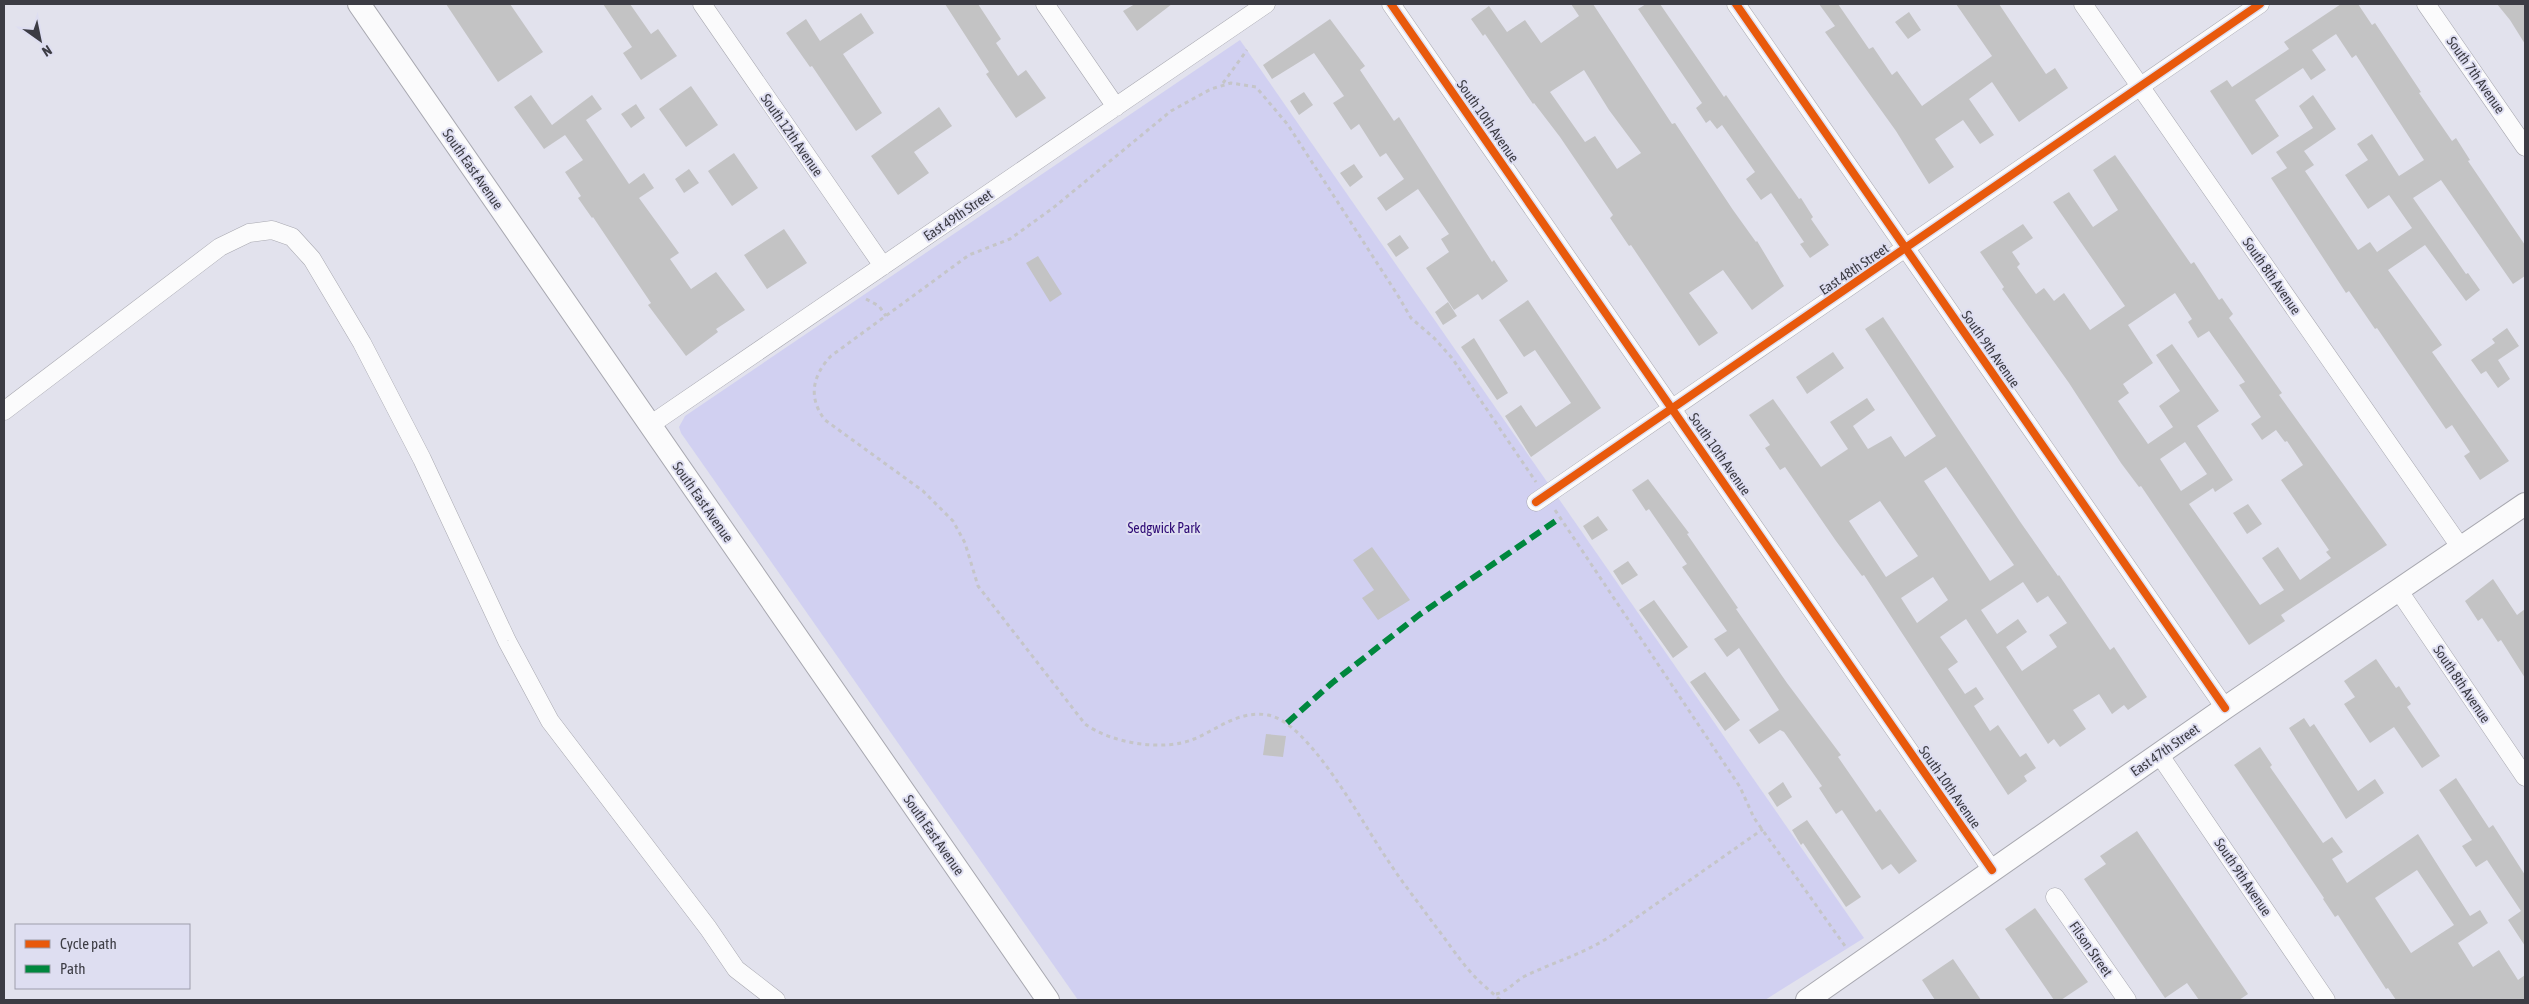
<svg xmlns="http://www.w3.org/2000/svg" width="2529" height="1004" font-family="'Asap Condensed',sans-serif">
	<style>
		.green { fill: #d1d0f1 }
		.building { fill: #c3c3c4; fill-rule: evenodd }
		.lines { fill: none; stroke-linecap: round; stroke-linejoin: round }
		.minor-casing { stroke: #a8a8b0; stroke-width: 19 }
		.major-casing { stroke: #a8a8b0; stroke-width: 24 }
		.path { stroke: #c5c5c8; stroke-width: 3; stroke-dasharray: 4 4; stroke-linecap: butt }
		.minor { stroke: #fbfbfc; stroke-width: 18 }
		.major { stroke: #fbfbfc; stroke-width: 22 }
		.quiet { stroke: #00873e; stroke-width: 6; stroke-dasharray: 12 6; stroke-linecap: butt }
		.cycleway-casing { stroke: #dedef1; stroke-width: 11 }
		.cycleway { stroke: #e8590c; stroke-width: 8 }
		.labels { text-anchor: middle; stroke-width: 4; stroke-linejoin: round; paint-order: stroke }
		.street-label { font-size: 14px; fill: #3c3c44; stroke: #dedef1 }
		.park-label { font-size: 14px; fill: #2e0b76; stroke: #dedef1 }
	</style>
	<rect width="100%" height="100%" fill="#e2e2ed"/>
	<!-- green -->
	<path class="green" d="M1240,40L1864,938L1765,1000H1078L681,433L679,427L685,416Z"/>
	<!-- building -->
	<path class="building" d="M446,4H510L543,52L498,82Z
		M603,4H630L651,34L658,29L677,56L641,80L623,53L632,47Z
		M945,4H978L1001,39L996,43L1018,76L1026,70L1046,98L1016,118L986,74L989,72Z
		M1135,4H1172L1137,31L1123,11Z
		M1571,4H1593L1672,124L1675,123L1733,210L1756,242L1757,241L1784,286L1752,310L1723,270L1689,293L1718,333L1699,346L1631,245L1629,246L1610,218L1613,215L1560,137L1534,103L1533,104L1485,34L1483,36L1471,19L1489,6L1507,32L1525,20L1541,43L1579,16ZM1584,70L1609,110L1641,153L1617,169L1595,136L1585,142L1550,92Z
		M1646,4H1660L1724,97L1726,95L1799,199L1801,198L1813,217L1811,219L1829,245L1810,258L1800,244L1804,242L1771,193L1761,200L1746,179L1755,172L1722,125L1717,129L1710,120L1706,123L1696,108L1702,103L1638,9Z
		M1819,4H1838L1869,49L1873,47L1892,75L1897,71L1922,106L1992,56L1956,4H1999L2046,74L2055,68L2068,88L2019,122L1992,82L1969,99L1994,135L1980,144L1963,120L1935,139L1954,167L1929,184L1896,131L1825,32L1835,26Z
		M2341,4H2358L2372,25L2375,23L2421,92L2419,93L2452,141L2456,138L2470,160L2468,161L2525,245V276L2513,284L2441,180L2413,198L2466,274L2468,273L2480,290L2466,301L2425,245L2388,270L2442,345L2432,352L2509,461L2480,480L2464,456L2470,452L2452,425L2446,429L2377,328L2375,329L2349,291L2346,293L2271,178L2287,168L2276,152L2313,128L2299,106L2313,95L2336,129L2304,151L2314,165L2305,171L2358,250L2370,242L2377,252L2412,228L2389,195L2368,209L2345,175L2368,160L2357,144L2372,134L2399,176L2424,160L2356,55L2352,58L2336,34L2312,50L2326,70L2311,80L2303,68L2255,100L2279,136L2252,155L2210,91L2227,80L2232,87L2289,49L2284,42Z
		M2497,4H2525V44L2510,20Z
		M1909,12L1921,30L1908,39L1895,22Z
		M861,13L874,33L843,54L882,113L856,131L812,66L810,67L786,33L806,19L820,41Z
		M1330,19L1365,66L1360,70L1394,121L1399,117L1492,262L1494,260L1508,281L1482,300L1478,294L1454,310L1426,268L1449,252L1441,239L1449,234L1418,189L1386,211L1377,198L1404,179L1386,153L1380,157L1359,124L1351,130L1333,103L1344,96L1314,53L1272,79L1263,65Z
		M691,86L718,125L686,147L659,109Z
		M1304,92L1313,105L1299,115L1290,101Z
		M531,95L552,125L592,95L602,109L586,120L629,184L644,173L654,188L639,198L679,253L670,259L691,289L716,272L745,310L716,329L718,332L686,356L648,305L651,303L593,217L592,218L578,198L581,196L565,172L583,160L565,135L544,149L514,107Z
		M636,104L645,118L631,128L621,114Z
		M939,107L952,126L914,152L929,173L898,195L871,156Z
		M734,153L758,188L732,206L708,171Z
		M2115,155L2191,264L2194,262L2219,300L2222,298L2233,314L2229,318L2282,393L2279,395L2387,545L2281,615L2285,621L2249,645L2141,486L2139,487L2121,463L2069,383L2002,289L2004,287L1980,252L2023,224L2033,238L2012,252L2020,264L2017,267L2036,294L2044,288L2054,301L2064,293L2090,330L2125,306L2053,202L2069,192L2093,227L2118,210L2093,170ZM2175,293L2192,319L2188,322L2198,338L2209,331L2245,382L2239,385L2261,417L2251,424L2262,440L2276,430L2285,442L2287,441L2303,465L2281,480L2329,550L2326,552L2331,558L2300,580L2278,547L2262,558L2284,590L2260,605L2189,504L2213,488L2215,492L2233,480L2197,426L2219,411L2172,344L2156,355L2180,391L2159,406L2173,427L2148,444L2118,401L2129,393L2123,384L2153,363L2128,325ZM2185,442L2207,474L2181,491L2160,459Z
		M1354,164L1363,177L1350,187L1340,173Z
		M689,169L699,183L684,193L675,179Z
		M784,229L807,263L767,289L744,255Z
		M1400,235L1409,248L1396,257L1387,244Z
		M1038,256L1062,294L1050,302L1026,263Z
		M1528,300L1601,408L1531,457L1505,416L1521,405L1536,427L1571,403L1535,350L1524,357L1499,320Z
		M1448,302L1457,316L1443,325L1435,312Z
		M1883,317L2021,523L2058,576L2059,575L2110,650L2114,647L2147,697L2128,710L2124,705L2112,714L2099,694L2073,710L2086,729L2060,747L2054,739L2048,744L1966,619L1940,637L1958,662L1948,669L1965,694L1976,687L1984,699L1974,706L1990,731L1998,725L2020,757L2026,753L2036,768L2024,776L2027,781L2008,795L1864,575L1862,576L1836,541L1785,467L1780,470L1765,448L1770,445L1749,415L1773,399L1821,467L1848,449L1830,422L1867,398L1875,410L1853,426L1868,449L1891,436L1905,457L1936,436L1865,329ZM1946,467L2014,565L1990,581L1924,481ZM1880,501L1918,556L1886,577L1849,521ZM1933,577L1948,600L1917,623L1901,598ZM2023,582L2037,603L2048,596L2067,623L2049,635L2057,647L2022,671L2006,647L2027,632L2018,619L1997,634L1981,610Z
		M2507,328L2519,346L2498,360L2510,379L2498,388L2486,371L2481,374L2471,360L2495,343L2492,339Z
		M1474,338L1508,393L1497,400L1461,347Z
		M1833,352L1844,368L1807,394L1796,377Z
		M1648,479L1689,533L1687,534L1738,608L1736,609L1787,683L1841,755L1838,757L1876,812L1880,809L1917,861L1899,874L1891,864L1882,870L1842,810L1836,814L1819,788L1822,786L1784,732L1780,730L1759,744L1749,730L1779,710L1739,648L1727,657L1714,639L1727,631L1682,567L1687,564L1649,509L1646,511L1632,490Z
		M2248,504L2262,524L2247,534L2233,513Z
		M1598,516L1608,530L1592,540L1583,526Z
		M1372,547L1410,600L1378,620L1362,598L1374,590L1353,560Z
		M1628,561L1638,575L1622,585L1613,571Z
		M2493,579L2517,615L2525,609V678L2501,640L2498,642L2482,618L2478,621L2465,601Z
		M1654,600L1688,647L1673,658L1639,610Z
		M2376,659L2396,688L2399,686L2406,697L2411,704L2407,707L2440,756L2422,768L2394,727L2370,743L2344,704L2355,697L2344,681Z
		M1705,672L1740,720L1725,731L1690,682Z
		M2304,718L2310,727L2314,724L2358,791L2375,779L2384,793L2346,819L2289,728Z
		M1266,734L1286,736L1283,757L1263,755Z
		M2260,747L2272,765L2270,767L2323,843L2332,837L2343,852L2332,859L2347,883L2418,834L2470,916L2480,910L2488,923L2458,943L2473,967L2499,950L2518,980L2525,975V1000H2396L2388,988L2386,989L2338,915L2335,917L2323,899L2324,898L2237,769L2234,765ZM2417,870L2454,925L2411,953L2375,898Z
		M2456,778L2489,828L2493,825L2525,875V946L2508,920L2521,911L2487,860L2476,867L2462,846L2472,840L2439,790Z
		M1783,782L1792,797L1777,807L1768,793Z
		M1807,820L1861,897L1846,907L1803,843L1801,845L1792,830Z
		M2137,831L2248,994L2239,1000H2199L2187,983L2165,998L2084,879L2106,864L2100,856Z
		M2035,908L2088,982L2061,1000H2054L2005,929Z
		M1953,959L1981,1000H1935L1922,980Z"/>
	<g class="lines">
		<defs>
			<path id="minor" d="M702,4L883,266
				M1045,4L1116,107
				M1391,4L1992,870
				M1736,4L2225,708
				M2083,4L2461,548
				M2426,4L2525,147
				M4,411L220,247L249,233L272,230L292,237L312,259L362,343L422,459L507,641L550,721L708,928L736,969L776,1000
				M650,425L1266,4
				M1536,502L2260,4
				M2399,591L2525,777
				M2159,754L2326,1000
				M2055,897L2127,1000"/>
			<path id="major" d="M359,4L1048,1000
				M1807,1000L2225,708L2525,504"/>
		</defs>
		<!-- minor casing -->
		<use href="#minor" class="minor-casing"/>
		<!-- major casing -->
		<use href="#major" class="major-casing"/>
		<!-- path -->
		<path class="path" d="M1223,83L1247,50
			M866,299L879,306L886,316
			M1555,510L1740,787L1754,818L1845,946
			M1496,994C1507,992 1514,982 1525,976C1552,963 1580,955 1606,939L1763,829
			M1500,1000C1493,993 1485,987 1478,980C1461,963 1448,942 1433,923C1418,902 1401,881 1387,859C1362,823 1310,723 1268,715C1239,710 1218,729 1194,739C1163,752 1111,743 1085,724L978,586L965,543L953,521L923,491L825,420C808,398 812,376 831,356L969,255L1010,239L1053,208L1171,111L1211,89L1231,83L1256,87L1288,125L1397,294L1411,318L1434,338L1452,358L1536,482"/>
		<!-- minor -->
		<use href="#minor" class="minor"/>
		<!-- major -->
		<use href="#major" class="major"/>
		<!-- quiet -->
		<path class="quiet" d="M1287,723L1332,683L1419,615L1560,518"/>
		<defs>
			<path id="cycleway" d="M1391,4L1992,870
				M1736,4L2225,708
				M1536,502L2260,4"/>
		</defs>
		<!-- cycleway casing -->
		<use href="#cycleway" class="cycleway-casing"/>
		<!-- cycleway -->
		<use href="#cycleway" class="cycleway"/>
	</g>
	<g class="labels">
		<!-- street labels -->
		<g class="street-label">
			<text transform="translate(2476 75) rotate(55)" y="5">South 7th Avenue</text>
			<text transform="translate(1488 121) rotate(55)" y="5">South 10th Avenue</text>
			<text transform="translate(792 135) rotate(55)" y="5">South 12th Avenue</text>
			<text transform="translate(473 169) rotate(55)" y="5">South East Avenue</text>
			<text transform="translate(958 215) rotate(-34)" y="5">East 49th Street</text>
			<text transform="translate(1854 269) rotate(-34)" y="5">East 48th Street</text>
			<text transform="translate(2272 276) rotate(55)" y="5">South 8th Avenue</text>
			<text transform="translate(1991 349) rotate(55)" y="5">South 9th Avenue</text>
			<text transform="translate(1720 454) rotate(55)" y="5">South 10th Avenue</text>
			<text transform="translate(703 502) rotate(55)" y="5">South East Avenue</text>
			<text transform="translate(2462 684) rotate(56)" y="5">South 8th Avenue</text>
			<text transform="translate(2165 750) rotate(-35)" y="5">East 47th Street</text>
			<text transform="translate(1950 787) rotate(55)" y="5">South 10th Avenue</text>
			<text transform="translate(934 835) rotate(55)" y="5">South East Avenue</text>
			<text transform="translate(2243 877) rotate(56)" y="5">South 9th Avenue</text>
			<text transform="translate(2091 949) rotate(55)" y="5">Filson Street</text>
		</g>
		<!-- park labels -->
		<g class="park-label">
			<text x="1164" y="533">Sedgwick Park</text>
		</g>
	</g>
	<!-- border -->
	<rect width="2529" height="1004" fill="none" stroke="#3c3c44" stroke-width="10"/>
	<!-- legend -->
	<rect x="15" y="924" width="175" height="65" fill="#dedef1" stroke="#9d9dac"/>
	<rect x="25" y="940" width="25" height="8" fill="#e8590c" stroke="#9d9dac"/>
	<text x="60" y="949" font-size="15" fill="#3c3c44">Cycle path</text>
	<rect x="25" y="965" width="25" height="8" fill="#00873e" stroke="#9d9dac"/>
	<text x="60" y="974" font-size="15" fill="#3c3c44">Path</text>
	<!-- north arrow -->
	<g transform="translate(40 40) rotate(147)" stroke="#dedef1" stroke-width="4" paint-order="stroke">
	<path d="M0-4L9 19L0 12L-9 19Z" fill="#3c3c44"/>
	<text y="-8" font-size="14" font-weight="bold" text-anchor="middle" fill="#3c3c44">N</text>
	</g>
</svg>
